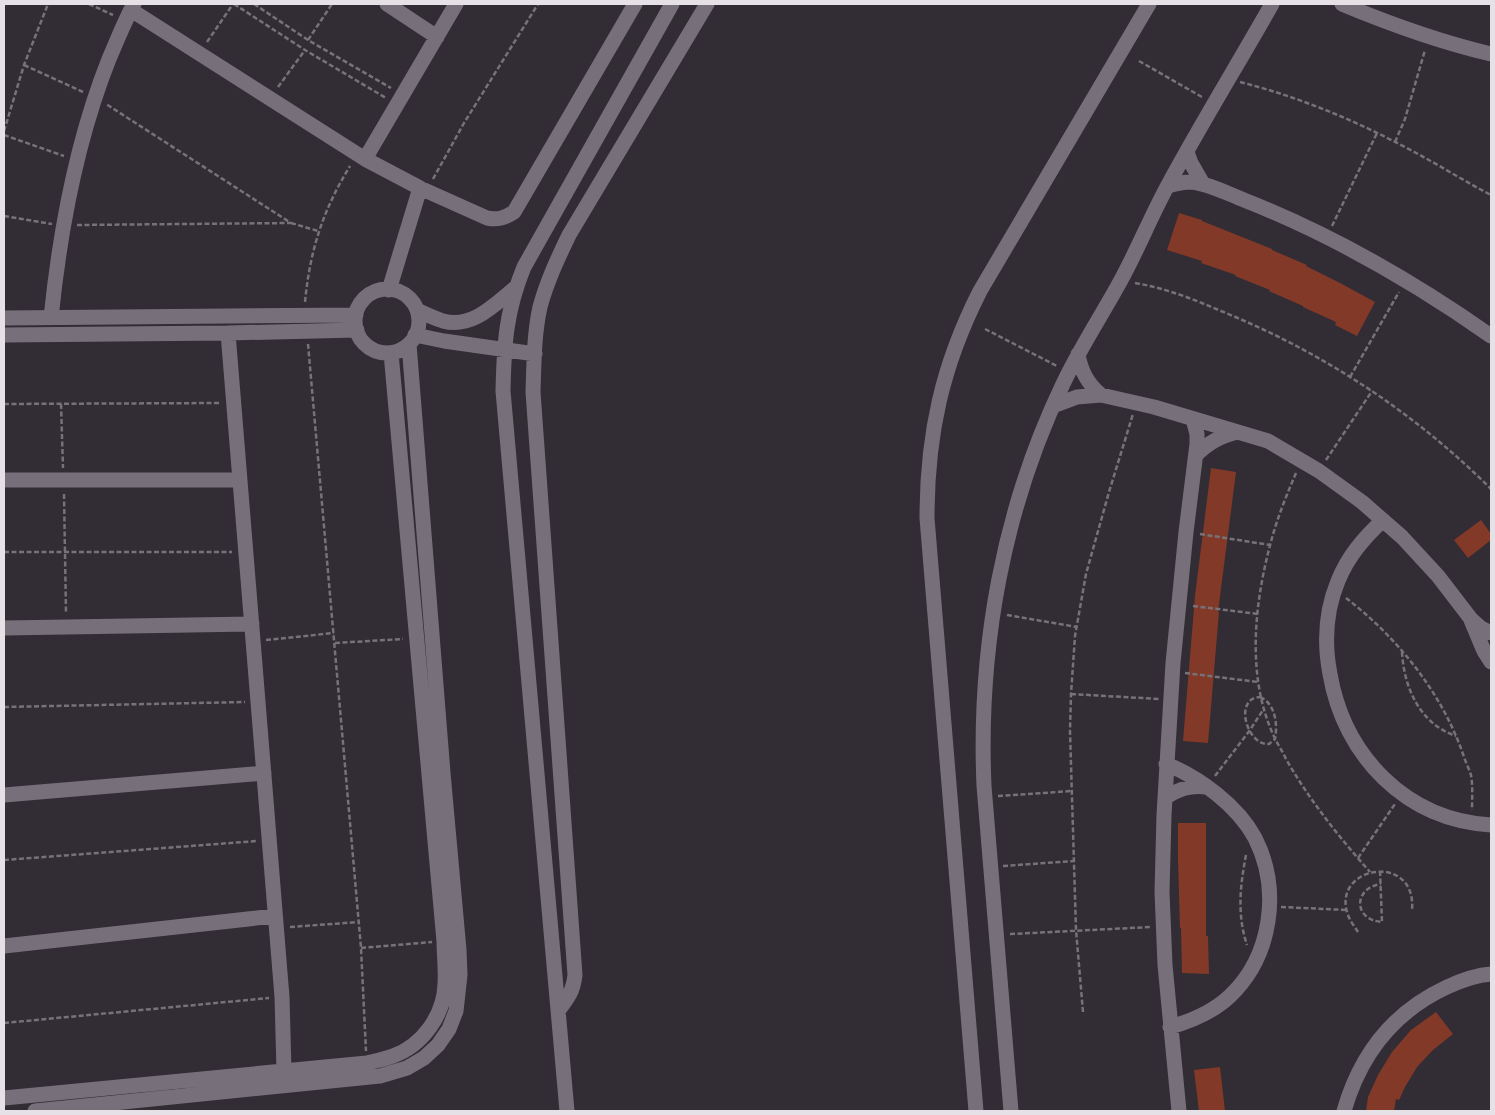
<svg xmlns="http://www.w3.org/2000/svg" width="1495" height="1115" font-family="'Open Sans',sans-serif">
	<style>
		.building { fill: #823928 }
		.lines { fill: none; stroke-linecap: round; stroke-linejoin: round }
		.path { stroke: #777279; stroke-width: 2.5; stroke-dasharray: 5 2.5; stroke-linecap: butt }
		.minor { stroke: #77707a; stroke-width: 15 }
	</style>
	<rect width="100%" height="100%" fill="#322c34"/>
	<!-- building -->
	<path class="building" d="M1179,213L1202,220V221L1272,249V250L1307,265L1306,266L1340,283L1375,302L1357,336L1335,325L1336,322L1303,307V306L1269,291L1270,290L1235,276L1236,275L1201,263L1202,261L1167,250Z
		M1211,468L1236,472L1218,612H1219L1208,743L1183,741L1195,596Z
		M1481,520L1491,534V540L1468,558L1454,540Z
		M1178,823H1206V936H1208L1209,974L1182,973L1181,928H1180L1178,860Z
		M1436,1012L1453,1034L1433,1050L1417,1067L1405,1087L1399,1100L1396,1099L1394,1111H1366L1368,1097L1378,1075L1392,1052L1411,1030Z
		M1220,1067L1225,1111H1199L1194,1070Z"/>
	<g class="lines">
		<!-- path -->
		<path class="path" d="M89,4L113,15
			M234,4L305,50L386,98
			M254,4L308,40L391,88
			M308,40L332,4
			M207,42L233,4
			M1139,61L1202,97
			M24,65L83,92
			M1240,82C1303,98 1361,123 1418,154C1442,167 1466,182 1491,195
			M278,87L305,50
			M4,131L24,65L48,4
			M4,135L64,156
			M1395,142L1405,119L1425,50
			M433,179L464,123L538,4
			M4,216L52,224
			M291,223L318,231
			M77,225L291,223L106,104
			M1332,226L1377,133
			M1135,283C1165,288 1193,299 1221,311C1322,352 1414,412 1491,489
			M305,302C310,250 323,210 350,166
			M985,329L1057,366
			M308,344L361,948L366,1051
			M1350,377L1399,292
			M4,404L220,403
			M61,404L63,468
			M1326,460L1372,391
			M1296,473C1287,494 1278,516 1272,538C1255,599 1246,672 1272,732C1276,742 1282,750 1286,759C1310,801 1339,837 1370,872
			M64,494L66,613
			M1200,534L1270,545
			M4,552H232
			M1346,598C1398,638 1443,694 1464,757C1466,763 1469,769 1471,775C1473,786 1472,798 1472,810
			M1193,606L1258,614
			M1007,615L1077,627
			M266,640L334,633
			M335,643L403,639
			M1402,652C1404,688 1420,724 1456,736
			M1185,673L1258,682
			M1071,694L1159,699
			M1260,697C1275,703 1278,724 1275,739L1269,744C1247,746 1233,698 1260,697Z
			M4,707L245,702
			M1215,776L1250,730L1263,710
			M998,796L1072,791
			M1246,855C1240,886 1237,915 1247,945
			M1358,858L1395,804
			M4,860L257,841
			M1003,866L1074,861
			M1380,871L1382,922C1353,920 1353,888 1381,884
			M1281,907L1347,910
			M290,927L359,922
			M1358,932C1355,927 1350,921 1348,915C1330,866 1417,851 1412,910
			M1010,934L1152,927
			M361,948L432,942
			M1083,1012L1076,930L1070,731L1071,694L1075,636L1086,574L1109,492L1133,414
			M4,1023L269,998"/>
		<!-- minor -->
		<path class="minor" d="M387,4L437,37
			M1342,4C1390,24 1440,42 1491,54
			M131,10L365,159L420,188L487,218C498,220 505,218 514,212L635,4
			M1187,152L1191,163L1203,184
			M365,159L456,4
			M1168,186C1175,184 1182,182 1190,182C1208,183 1228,194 1244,200C1333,235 1414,282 1491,336
			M355 321a32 32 0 1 1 64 0a32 32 0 1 1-64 0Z
			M389,290L420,188
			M417,310C425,314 434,318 443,321C472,329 494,305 515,288
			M4,318L356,315
			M51,318C60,229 76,142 109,59C117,41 124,22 134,4
			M228,333L282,997L284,1071
			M4,335L228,333L357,330
			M415,335L444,341L535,354
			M1078,354C1081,372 1088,384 1101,395
			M1053,406L1077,397L1101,395L1154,407L1268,441L1319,471L1362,502L1402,537L1438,576L1471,619L1481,628L1491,633
			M1196,455C1209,442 1221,436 1238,432
			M4,480H240
			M1383,520C1364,538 1348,556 1338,581C1326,610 1324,643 1330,674C1344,756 1406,820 1491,825
			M1471,620L1484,651L1491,662
			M4,628L252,624
			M1166,764C1199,777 1238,806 1255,838C1281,889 1272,956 1230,996C1213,1012 1192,1021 1170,1027
			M4,795L264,773
			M1165,798C1178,789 1190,785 1206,787
			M4,946L275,916
			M558,1011C568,998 573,992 575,975L533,392C534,363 534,334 540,307C547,281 558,258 569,235L707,4
			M4,1098L367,1063C375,1061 385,1059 393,1056C423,1045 444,1015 445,984C446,970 444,955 444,941L391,353
			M35,1111L380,1076L407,1068L424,1058L438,1045L449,1029L456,1011L460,975L459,950L443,773L409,344
			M567,1111L503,391C504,344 506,311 524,267L672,4
			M976,1111L927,518C927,434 942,366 980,291L1149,4
			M1011,1111L984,786C978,648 1003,509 1063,384C1080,348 1102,315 1121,280C1138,249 1151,216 1168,185C1201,124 1238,64 1272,4
			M1179,1111L1165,965L1162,892L1164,815L1173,663L1186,532L1197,444V434L1193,419
			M1344,1111C1360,1055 1393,1012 1447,987C1460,981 1476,975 1491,974"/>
	</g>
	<!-- border -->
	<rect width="1495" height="1115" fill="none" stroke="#e5e1e6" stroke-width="10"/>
</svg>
